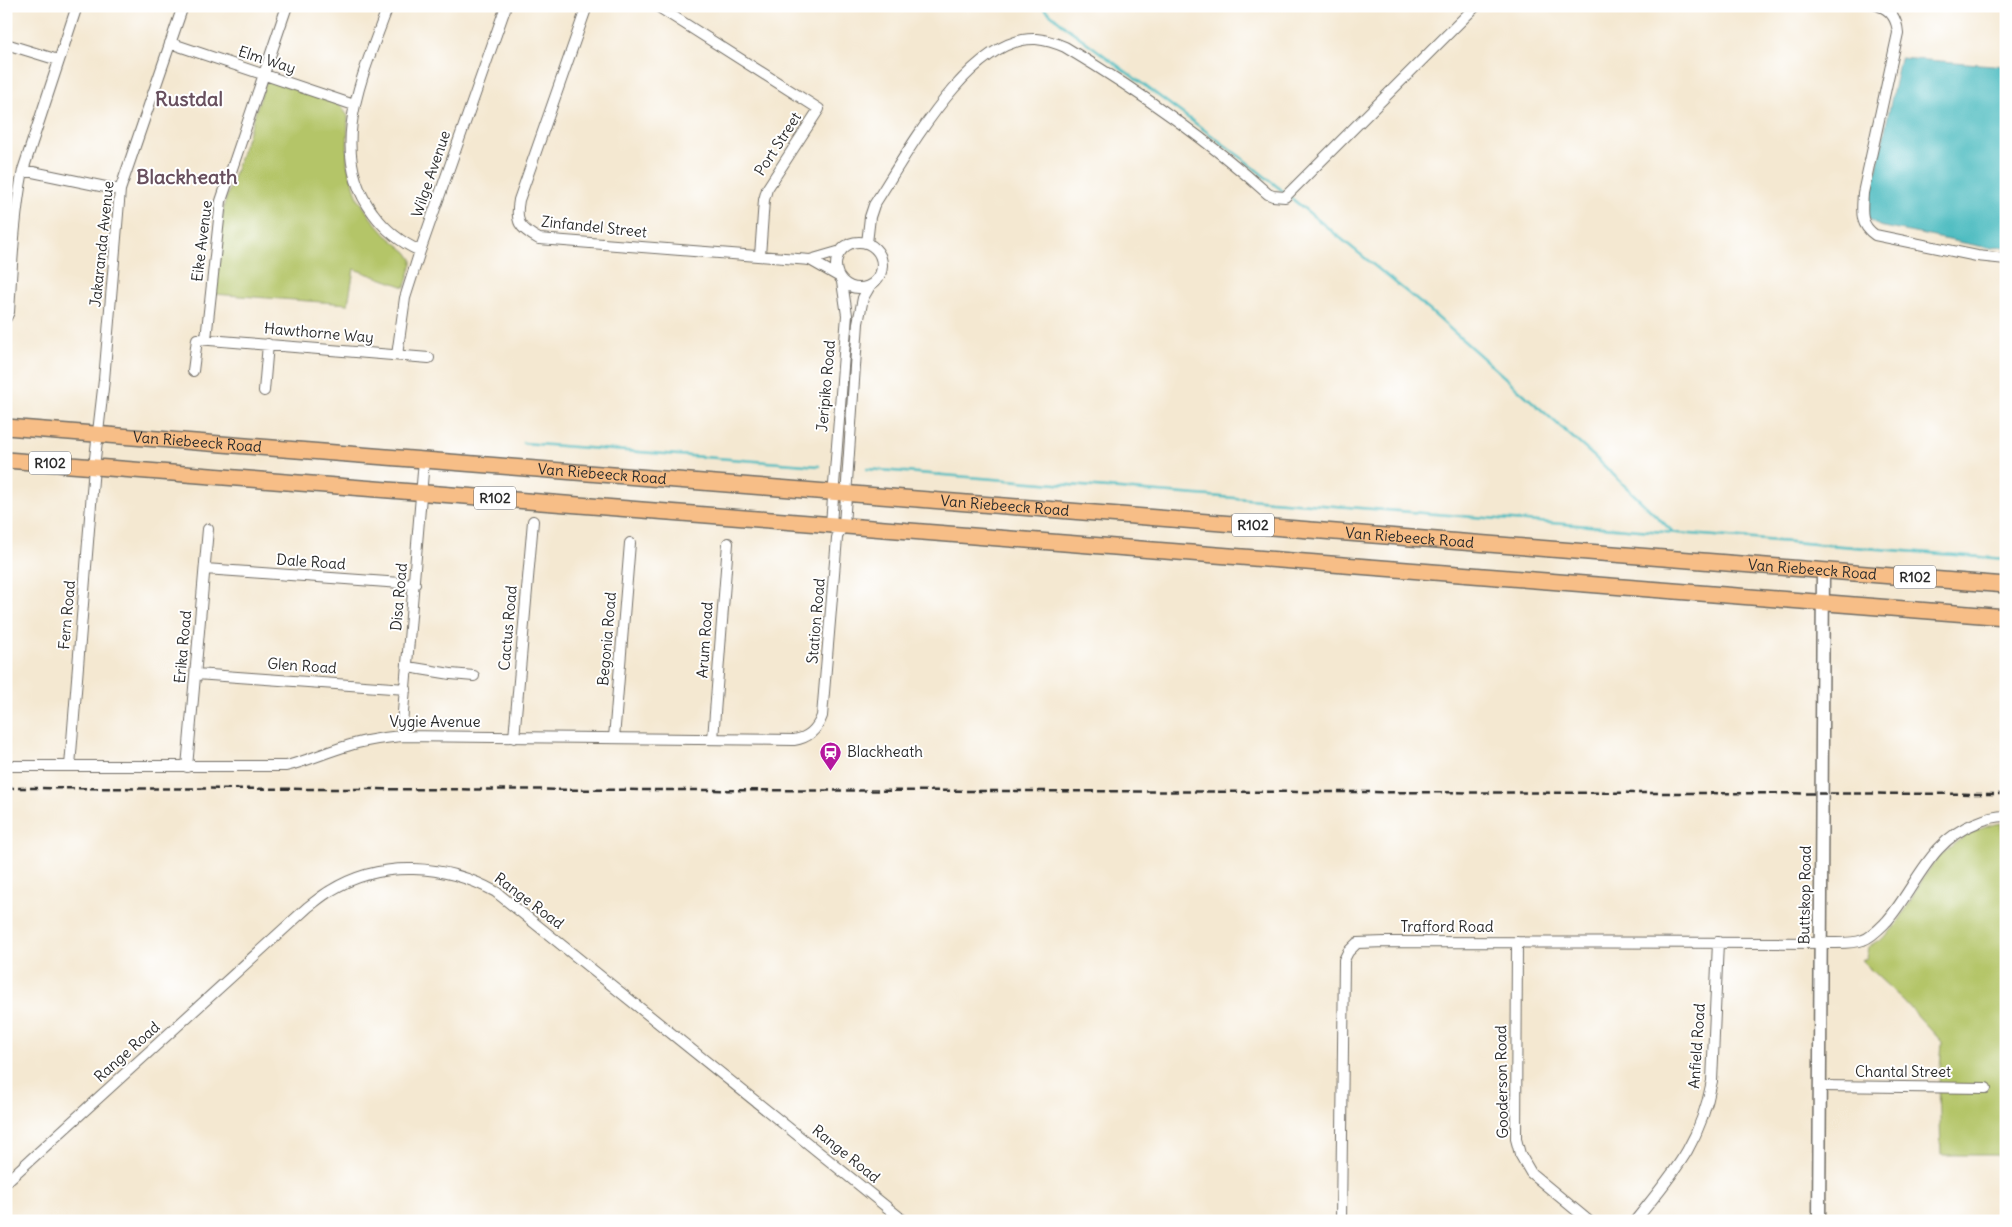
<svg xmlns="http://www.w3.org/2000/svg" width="2012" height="1227" font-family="Delius,sans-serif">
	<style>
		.green { fill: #b4c568; stroke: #70784a }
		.water { fill: #4bbbc0; stroke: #3b7376 }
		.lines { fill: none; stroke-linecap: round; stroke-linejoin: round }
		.stream { stroke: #4bbbc0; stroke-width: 2.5 }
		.minor-casing { stroke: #716d65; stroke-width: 12 }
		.tertiary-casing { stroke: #716d65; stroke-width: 15 }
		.primary-casing { stroke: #716d65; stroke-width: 18 }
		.minor { stroke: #fff; stroke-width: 10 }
		.tertiary { stroke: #fff; stroke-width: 12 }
		.primary { stroke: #f7be87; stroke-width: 15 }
		.rail { stroke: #2b2b2b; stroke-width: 2.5; stroke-dasharray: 8 4; stroke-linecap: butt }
		.labels { text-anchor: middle; stroke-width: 4; stroke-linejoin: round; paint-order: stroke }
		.shield { fill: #fff; stroke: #6b6b6b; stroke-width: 1 }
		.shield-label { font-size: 14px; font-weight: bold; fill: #2b2b2b }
		.street-label { font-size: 15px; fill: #2b2b2b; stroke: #fff }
		.poi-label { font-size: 15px; fill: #2b2b2b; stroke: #fff; text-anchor: start }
		.district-label { font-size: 20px; font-weight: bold; fill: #68505e; stroke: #fff }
	</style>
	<rect width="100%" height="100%" fill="#fff"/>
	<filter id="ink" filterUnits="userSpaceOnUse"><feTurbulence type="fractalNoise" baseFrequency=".02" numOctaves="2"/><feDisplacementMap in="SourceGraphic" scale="10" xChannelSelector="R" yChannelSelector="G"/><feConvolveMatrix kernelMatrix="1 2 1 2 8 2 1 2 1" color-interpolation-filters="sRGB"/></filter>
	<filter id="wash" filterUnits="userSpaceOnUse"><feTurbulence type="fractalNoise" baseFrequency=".0096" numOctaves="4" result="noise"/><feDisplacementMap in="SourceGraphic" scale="20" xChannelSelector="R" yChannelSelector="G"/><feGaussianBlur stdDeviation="1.12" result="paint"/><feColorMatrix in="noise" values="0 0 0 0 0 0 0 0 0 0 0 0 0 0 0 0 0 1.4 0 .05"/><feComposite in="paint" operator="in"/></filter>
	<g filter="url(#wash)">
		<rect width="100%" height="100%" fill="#f4e8d1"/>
		<!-- green -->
		<path class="green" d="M271,81L340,105L348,116L347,164L358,198L371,218L386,235L407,252L412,259V264L405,287L354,269L348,304L214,294L224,205L265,84Z
			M2001,823L2002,885H2006V1123L2003,1124L2002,1155H1941L1939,1082L1942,1042L1903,1000L1861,961L1867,959L1869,947C1897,932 1902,915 1917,889C1935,855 1963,830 2001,823Z"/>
		<!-- water -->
		<path class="water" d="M1900,58L2006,66V247L1989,248L1879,226L1867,217Z"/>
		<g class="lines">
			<!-- stream -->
			<path class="stream" d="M1041,6L1066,27L1238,155L1284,192
				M1291,198L1429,310L1598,460L1673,532
				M523,443L819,466
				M867,469L2006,559"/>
		</g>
	</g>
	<g filter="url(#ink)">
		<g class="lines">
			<defs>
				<path id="minor" d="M388,6C365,71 325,150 373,213C386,231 400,242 420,251
					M587,6L519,200C515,222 519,228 539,239L810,260L841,251
					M657,6L819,109L767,189L764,200L760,256
					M1879,6C1892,10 1897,20 1898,33L1863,193C1862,211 1859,224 1875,235L1977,256L2006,259
					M170,43L354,105
					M6,44L58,60
					M23,170L120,190
					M836 265a23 23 0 1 1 46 0a23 23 0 1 1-46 0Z
					M867,243L870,217L874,205C906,156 969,36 1036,39C1046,40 1056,43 1065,47C1137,90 1206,138 1268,194L1273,196L1285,197L1476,6
					M810,260L838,276
					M6,318L9,312C12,265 14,216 23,170L77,6
					M206,339L221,201L287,6
					M397,355L405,298L420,251L506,6
					M193,371L197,339L429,358
					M264,391L268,344
					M834,529L831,524L847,315L842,282
					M205,569L415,584
					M408,667L451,674L474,676
					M196,674L406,689
					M401,736L424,460
					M514,738L533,521
					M614,738L630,543
					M713,739L728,543
					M6,766H286C307,761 326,752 347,746C365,740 382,738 401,736L794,740C808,738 817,730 822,716L837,538L838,534L844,525L858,323L863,298L870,286
					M70,766L94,467L104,380L120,190L183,6
					M187,767L208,529
					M1517,942L1516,1139L1520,1154L1531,1173L1589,1221
					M1820,1086L1986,1088
					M6,1182L308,907C316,901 323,895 330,891C381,859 446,864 496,892L904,1221
					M1341,1221L1344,960L1348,952L1357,943L1385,942L1836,943C1845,943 1855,943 1863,940C1872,937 1880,928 1887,921C1916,887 1930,840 1976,823C1985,819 1995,816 2006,816
					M1635,1221C1674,1172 1700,1145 1712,1081L1718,942"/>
				<path id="tertiary" d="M1819,1221L1823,570"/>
				<g id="primary">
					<path id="s1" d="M6,427L2006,585"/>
					<path d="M6,460L2006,617"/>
				</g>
			</defs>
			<!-- minor casing -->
			<use href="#minor" class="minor-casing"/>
			<!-- tertiary casing -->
			<use href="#tertiary" class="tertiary-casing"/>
			<!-- primary casing -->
			<use href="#primary" class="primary-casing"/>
			<!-- minor -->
			<use href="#minor" class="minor"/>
			<!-- tertiary -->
			<use href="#tertiary" class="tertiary"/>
			<!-- primary -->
			<use href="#primary" class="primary"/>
			<!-- rail -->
			<path class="rail" d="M6,788L2006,794"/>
		</g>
	</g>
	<!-- icons -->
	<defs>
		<symbol id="station-pin" viewBox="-11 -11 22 30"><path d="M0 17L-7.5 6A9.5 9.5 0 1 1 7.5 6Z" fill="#b5179e" stroke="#fff"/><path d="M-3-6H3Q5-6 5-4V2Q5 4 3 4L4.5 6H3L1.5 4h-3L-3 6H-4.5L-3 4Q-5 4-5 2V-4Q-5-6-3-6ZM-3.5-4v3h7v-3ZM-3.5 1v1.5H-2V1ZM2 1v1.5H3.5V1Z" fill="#fff"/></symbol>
	</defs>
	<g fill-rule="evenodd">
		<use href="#station-pin" x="818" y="740" width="25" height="34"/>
	</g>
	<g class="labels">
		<!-- shield labels -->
		<g class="shield">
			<rect x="29" y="451.5" width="42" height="23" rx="4"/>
			<rect x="474" y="486.5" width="42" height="23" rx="4"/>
			<rect x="1232" y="513.5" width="42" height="23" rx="4"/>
			<rect x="1894" y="565.5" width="42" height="23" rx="4"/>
		</g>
		<g class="shield-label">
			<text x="50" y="468">R102</text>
			<text x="495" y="503">R102</text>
			<text x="1253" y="530">R102</text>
			<text x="1915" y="582">R102</text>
		</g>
		<!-- street labels -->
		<g class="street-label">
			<text transform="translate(267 60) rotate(18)" y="5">Elm Way</text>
			<text transform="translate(778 144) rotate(-57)" y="5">Port Street</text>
			<text transform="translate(431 174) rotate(-71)" y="5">Wilge Avenue</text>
			<text transform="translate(594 227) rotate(6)" y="5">Zinfandel Street</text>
			<text transform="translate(202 241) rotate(-83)" y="5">Eike Avenue</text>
			<text transform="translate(102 244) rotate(-84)" y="5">Jakaranda Avenue</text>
			<text transform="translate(319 333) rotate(5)" y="5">Hawthorne Way</text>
			<text transform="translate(826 386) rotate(-85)" y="5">Jeripiko Road</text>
			<text dy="5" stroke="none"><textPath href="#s1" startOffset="192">Van Riebeeck Road</textPath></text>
			<text dy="5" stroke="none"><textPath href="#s1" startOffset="598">Van Riebeeck Road</textPath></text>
			<text dy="5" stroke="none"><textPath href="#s1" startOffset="1002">Van Riebeeck Road</textPath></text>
			<text dy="5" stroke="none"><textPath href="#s1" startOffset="1408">Van Riebeeck Road</textPath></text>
			<text transform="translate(311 562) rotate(4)" y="5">Dale Road</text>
			<text dy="5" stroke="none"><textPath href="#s1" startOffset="1812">Van Riebeeck Road</textPath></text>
			<text transform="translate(399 597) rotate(-85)" y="5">Disa Road</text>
			<text transform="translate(67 615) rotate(-85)" y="5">Fern Road</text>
			<text transform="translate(816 621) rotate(-85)" y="5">Station Road</text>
			<text transform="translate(508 628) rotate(-85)" y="5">Cactus Road</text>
			<text transform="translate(607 639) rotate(-85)" y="5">Begonia Road</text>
			<text transform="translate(705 640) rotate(-86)" y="5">Arum Road</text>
			<text transform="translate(183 647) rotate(-85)" y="5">Erika Road</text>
			<text transform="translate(302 666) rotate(4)" y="5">Glen Road</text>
			<text x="435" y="727">Vygie Avenue</text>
			<text transform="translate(1805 895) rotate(-89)" y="5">Buttskop Road</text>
			<text transform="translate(529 901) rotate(37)" y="5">Range Road</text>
			<text x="1447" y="932">Trafford Road</text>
			<text transform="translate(1697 1046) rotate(-86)" y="5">Anfield Road</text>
			<text transform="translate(127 1052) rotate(-42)" y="5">Range Road</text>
			<text x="1903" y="1077">Chantal Street</text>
			<text transform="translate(1502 1082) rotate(-91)" y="5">Gooderson Road</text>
			<text transform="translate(846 1154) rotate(39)" y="5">Range Road</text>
		</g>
		<!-- poi labels -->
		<g class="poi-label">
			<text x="847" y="757">Blackheath</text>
		</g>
		<!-- district labels -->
		<g class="district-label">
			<text x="189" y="106">Rustdal</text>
			<text x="187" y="184">Blackheath</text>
		</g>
	</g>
	<!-- margin -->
	<rect width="2012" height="1227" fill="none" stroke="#fff" stroke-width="25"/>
</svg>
